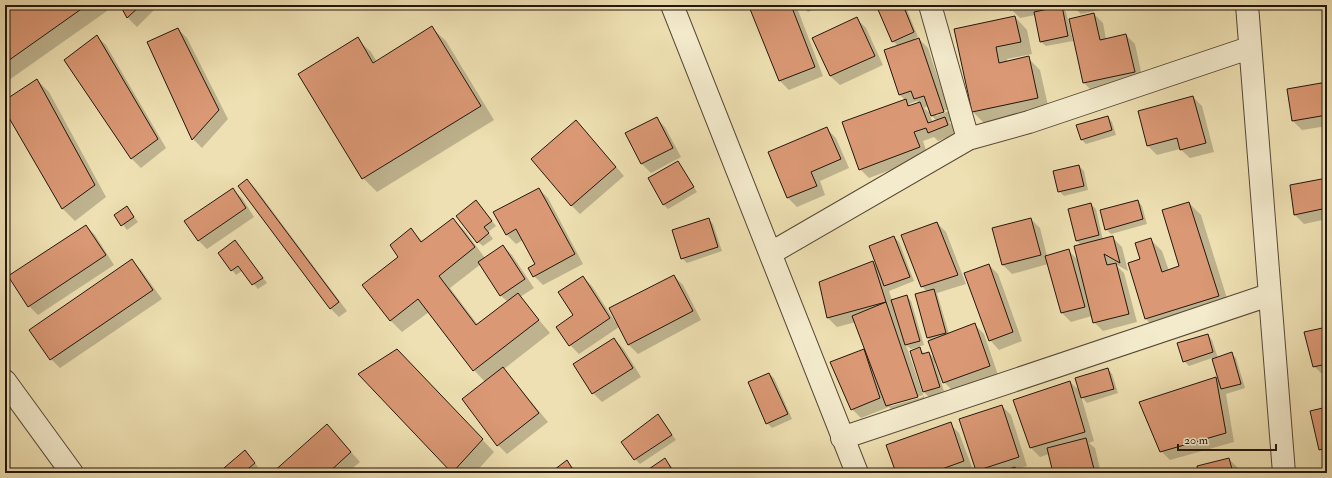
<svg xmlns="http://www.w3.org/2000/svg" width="1332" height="478" font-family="'IM FELL Double Pica',serif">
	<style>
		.shadow { fill: #0003; fill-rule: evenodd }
		.building { fill: #da9874; stroke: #23170d }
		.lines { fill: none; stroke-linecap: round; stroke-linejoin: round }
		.minor-casing { stroke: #564936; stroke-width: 24 }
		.minor { stroke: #f4ebcd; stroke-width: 22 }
	</style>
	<rect width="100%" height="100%" fill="#eee0b2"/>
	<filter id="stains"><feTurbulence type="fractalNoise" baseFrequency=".005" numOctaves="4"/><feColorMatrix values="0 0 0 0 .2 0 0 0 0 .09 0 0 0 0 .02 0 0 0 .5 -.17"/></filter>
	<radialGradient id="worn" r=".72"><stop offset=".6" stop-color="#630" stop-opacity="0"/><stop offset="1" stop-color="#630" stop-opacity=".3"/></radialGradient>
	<!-- shadow -->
	<path class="shadow" d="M19,5H103L107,11L9,80L5,77V14Z
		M121,5H159L137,27L128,18Z
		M759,5H796L823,76L789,90L780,81Z
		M801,5H823L808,12Z
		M877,5H905L918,37L914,39V41L919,39L928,48L952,121L949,122L954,127L956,134L938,141L934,137L923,141L928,156L869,178L860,169L905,100L900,95L885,50L898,46L893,41ZM917,101L919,103L911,106L909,104ZM928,106L931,114L924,108ZM948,109L949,111L936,116V114ZM929,113L937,121L933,123Z
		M1010,5H1070L1071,8L1064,10L1066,12L1073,41L1046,46L1041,42L1035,15L1020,18L1011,9Z
		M1072,5H1121L1081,14Z
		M1094,14L1103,23L1106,39L1126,35L1135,44L1143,81L1093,92L1084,83L1070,20Z
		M1015,17L1027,30L1032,54L1007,59L1008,62L1028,58L1040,70L1049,110L985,124L973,112L955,30Z
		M857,19L866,28L883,65L840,85L830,76L813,38Z
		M432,28L446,41L494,120L377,192L363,178L299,74L357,39L371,52L377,62Z
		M178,29L187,38L228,119L202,148L193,139L148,43Z
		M97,37L106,45L166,148L141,168L132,159L65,60Z
		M37,80L49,92L106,197L75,221L63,209L5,109V102Z
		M1327,83V126L1302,130L1293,121L1288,90Z
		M1193,97L1202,106L1214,152L1190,158L1180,149L1157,155L1148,146L1139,112Z
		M1108,117L1112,122L1116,135L1086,144L1081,139Z
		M656,118L665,127L681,157L651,173L642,164L627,133Z
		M576,121L624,176L580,214L571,205Z
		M827,129L836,138L849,168L820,181L825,195L797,207L788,198L770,152Z
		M678,162L697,192L668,209L663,204Z
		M1079,166L1084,171L1088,190L1064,196L1059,191Z
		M1327,179V219L1304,224L1295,215L1291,186Z
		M247,180L256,189L347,311L339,317L330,308Z
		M232,189L242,198L254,217L207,249L198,240Z
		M539,189L548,198L583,264L543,285L534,276L536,264L523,240L516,244L507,235L495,212Z
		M476,201L496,226L488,232L493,239L483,246L478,242Z
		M1138,201L1142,206L1147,224L1111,234L1106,229Z
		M1189,203L1201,215L1230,308L1158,331L1146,319L1129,263L1141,260L1150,239L1162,251L1169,271L1181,267Z
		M1091,204L1096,209L1103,240L1113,238L1122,247L1128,271L1115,264L1124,273L1137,322L1103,331L1094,322L1092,316L1071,322L1062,313L1048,264L1012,274L1003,265L1031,219L1040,228L1047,256L1068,250L1079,261L1081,245L1077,241Z
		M127,208L138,222L127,230L116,215Z
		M453,219L465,231L485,258L503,246L512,255L534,288L520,297L550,333L504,369L548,422L507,454L498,445L485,382L474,370L429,312L402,332L390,320L400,257L411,230L423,242ZM481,264L500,295L508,302L478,325L450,288Z
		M708,219L713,224L722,251L687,263L682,258Z
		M937,223L946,232L966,284L937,293L949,334L975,325L984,334L998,375L953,391L944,382L937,363H935L944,391L929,397L924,392L911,351L920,349L925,354L929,353L936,360L931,341L928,338L927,292L922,286Z
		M86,226L95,235L114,265L38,315L29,306Z
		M894,237L899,242L914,281L889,291L892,300L906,296L911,301L924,345L911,349L906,345L927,406L896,414L889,407L861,418L852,409L864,350L868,355L856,322L837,327L828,318L873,262L878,267ZM923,395V397L891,406V404Z
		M235,241L267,283L258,289L242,271L236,275L232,270Z
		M132,261L141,270L162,299L60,368L51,359Z
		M989,265L998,274L1022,341L999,350L990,340Z
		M674,276L683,285L701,320L638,354L629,345L619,327L579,354L570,345L583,277L592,286L616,323Z
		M1327,328V374L1323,375L1314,366Z
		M1208,335L1212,340L1218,358L1232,354L1236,358L1245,388L1226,394L1234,442L1170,460L1161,451L1216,378L1220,382L1212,358L1189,366L1184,361Z
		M614,339L623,348L641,377L602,402L593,393Z
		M409,362L494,452L475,473H453L360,374Z
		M1108,369L1112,374L1118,393L1087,403L1081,396L1094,441L1089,443L1095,448L1101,473H1054L1049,454L1040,457L1031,448L1015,401L1070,382L1081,392Z
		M769,374L774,378L792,419L772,428L767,423Z
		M1002,406L1011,415L1027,466L1016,470L1020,473H979L977,470Z
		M1327,408V456L1320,449Z
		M658,415L676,440L640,464L635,459Z
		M950,424L959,433L973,470L964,473H897Z
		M336,435L360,462L347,473H274Z
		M249,456L259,468L253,473H229Z
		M665,459L677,473H645Z
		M1229,459L1238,468L1239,473H1200Z
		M567,461L578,473H552Z"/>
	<!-- building -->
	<path class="building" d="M17,5H87L5,63V13Z
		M120,5H141L127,18Z
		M757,5H791L815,67L779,81L750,9Z
		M876,5H903L914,32L892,42Z
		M1009,5H1034L1010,10Z
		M1062,6L1068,36L1040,42L1034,12Z
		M1094,13L1100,40L1126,34L1135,72L1083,83L1069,19Z
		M1015,16L1021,42L996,47L999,63L1029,56L1038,98L972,112L954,29Z
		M857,17L875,56L830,76L812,38Z
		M432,26L481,106L362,179L298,74L358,37L373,63Z
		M178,28L219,110L192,140L147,42Z
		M97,35L158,139L131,159L64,60Z
		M919,38L944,112L931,116L924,96L914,99L911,91L899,95L884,50Z
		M37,79L95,185L62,209L5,111V100Z
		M1327,82V115L1292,121L1287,89Z
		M1193,96L1206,143L1180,150L1177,138L1147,146L1138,111Z
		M906,99L908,106L920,102L928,123L945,117L948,125L928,133L926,128L914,132L920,147L859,170L842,122Z
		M1108,116L1112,130L1081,140L1076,125Z
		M657,117L673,148L641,164L625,133Z
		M576,120L616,167L571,206L531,159Z
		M827,127L841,159L811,172L817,186L787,198L768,152Z
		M678,161L694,187L663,205L648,178Z
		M1079,165L1084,186L1058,192L1053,171Z
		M1327,178V208L1294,215L1290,185Z
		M247,179L339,302L330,309L238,186Z
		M233,188L246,208L198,241L184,221Z
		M539,188L575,254L533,277L528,268L535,264L516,229L506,235L493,212Z
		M476,200L492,221L484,227L489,233L477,243L456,216Z
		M1138,200L1143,219L1105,230L1100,210Z
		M1189,202L1219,296L1145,319L1128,263L1140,259L1135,243L1151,238L1162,272L1179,266L1162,210Z
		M1091,203L1099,235L1076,241L1068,209Z
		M127,206L134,217L121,226L114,215Z
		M453,218L475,247L439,276L476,325L518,293L539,320L473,371L418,299L390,321L362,285L398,257L390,245L411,228L421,242Z
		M709,218L718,247L681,259L672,230Z
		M1031,218L1041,255L1002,265L992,228Z
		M937,222L958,275L921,287L901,235Z
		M86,225L106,255L28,307L8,276Z
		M894,236L910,277L884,286L869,246Z
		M1113,236L1120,263L1104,254L1107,265L1116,263L1129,314L1093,323L1074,246Z
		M235,240L263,278L252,285L238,266L231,271L218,253Z
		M503,245L525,279L500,296L478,262Z
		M1069,249L1085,307L1061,313L1045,256Z
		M132,259L153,290L50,360L29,330Z
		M873,261L886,302L827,318L819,282Z
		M989,264L1013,332L989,341L964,273Z
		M674,275L693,311L628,345L609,308Z
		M583,276L610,318L569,346L556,327L573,315L558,292Z
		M934,289L946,333L927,338L915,294Z
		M907,295L920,341L905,345L891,300Z
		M886,302L918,397L886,406L852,316Z
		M975,323L990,366L943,383L928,341Z
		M1327,327V364L1313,367L1304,332Z
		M1208,334L1213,352L1183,362L1177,343Z
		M614,338L633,368L592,394L573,364Z
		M920,347L922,354L929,352L940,387L923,392L910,351Z
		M397,349L483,439L452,473L358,374Z
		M864,349L880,398L851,410L830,362Z
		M1232,352L1241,384L1221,389L1212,359Z
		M503,367L539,413L497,446L462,399Z
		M1108,368L1114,389L1081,398L1075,378Z
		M769,373L788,414L766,424L748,382Z
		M1216,377L1226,433L1160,452L1139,402Z
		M1070,381L1085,432L1030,448L1013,400Z
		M1002,405L1019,457L976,471L959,419Z
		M1327,407V448L1319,450L1310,411Z
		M658,414L672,435L634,460L621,442Z
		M951,422L964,461L931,473H896L886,445Z
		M327,424L351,452L328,473H272Z
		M1086,438L1095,473H1053L1047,448Z
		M245,450L255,463L243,473H228L224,468Z
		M665,458L674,473H643Z
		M1229,458L1233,473H1198L1197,466Z
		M567,460L575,473H550Z
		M1015,467L1017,473H997Z"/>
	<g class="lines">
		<defs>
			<path id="minor" d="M672,5L857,473
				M930,5L968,139
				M1247,5L1284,473
				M771,253L968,139L1029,122L1249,48
				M5,381L72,473
				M842,438L1269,295"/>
		</defs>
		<!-- minor casing -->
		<use href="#minor" class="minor-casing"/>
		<!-- minor -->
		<use href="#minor" class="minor"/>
	</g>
	<!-- margin -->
	<rect width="1332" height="478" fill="none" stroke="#eee0b2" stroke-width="20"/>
	<rect x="6" y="6" width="1320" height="466" fill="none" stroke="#23170d" stroke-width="2"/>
	<rect x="10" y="10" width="1312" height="458" fill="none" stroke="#23170d"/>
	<!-- scale -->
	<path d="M1178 444v6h98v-6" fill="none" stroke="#23170d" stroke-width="2"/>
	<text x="1184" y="444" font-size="12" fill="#23170d" stroke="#f4ebcd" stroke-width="3" paint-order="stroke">20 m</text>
	<rect width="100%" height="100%" filter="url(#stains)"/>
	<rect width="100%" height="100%" fill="url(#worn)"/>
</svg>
